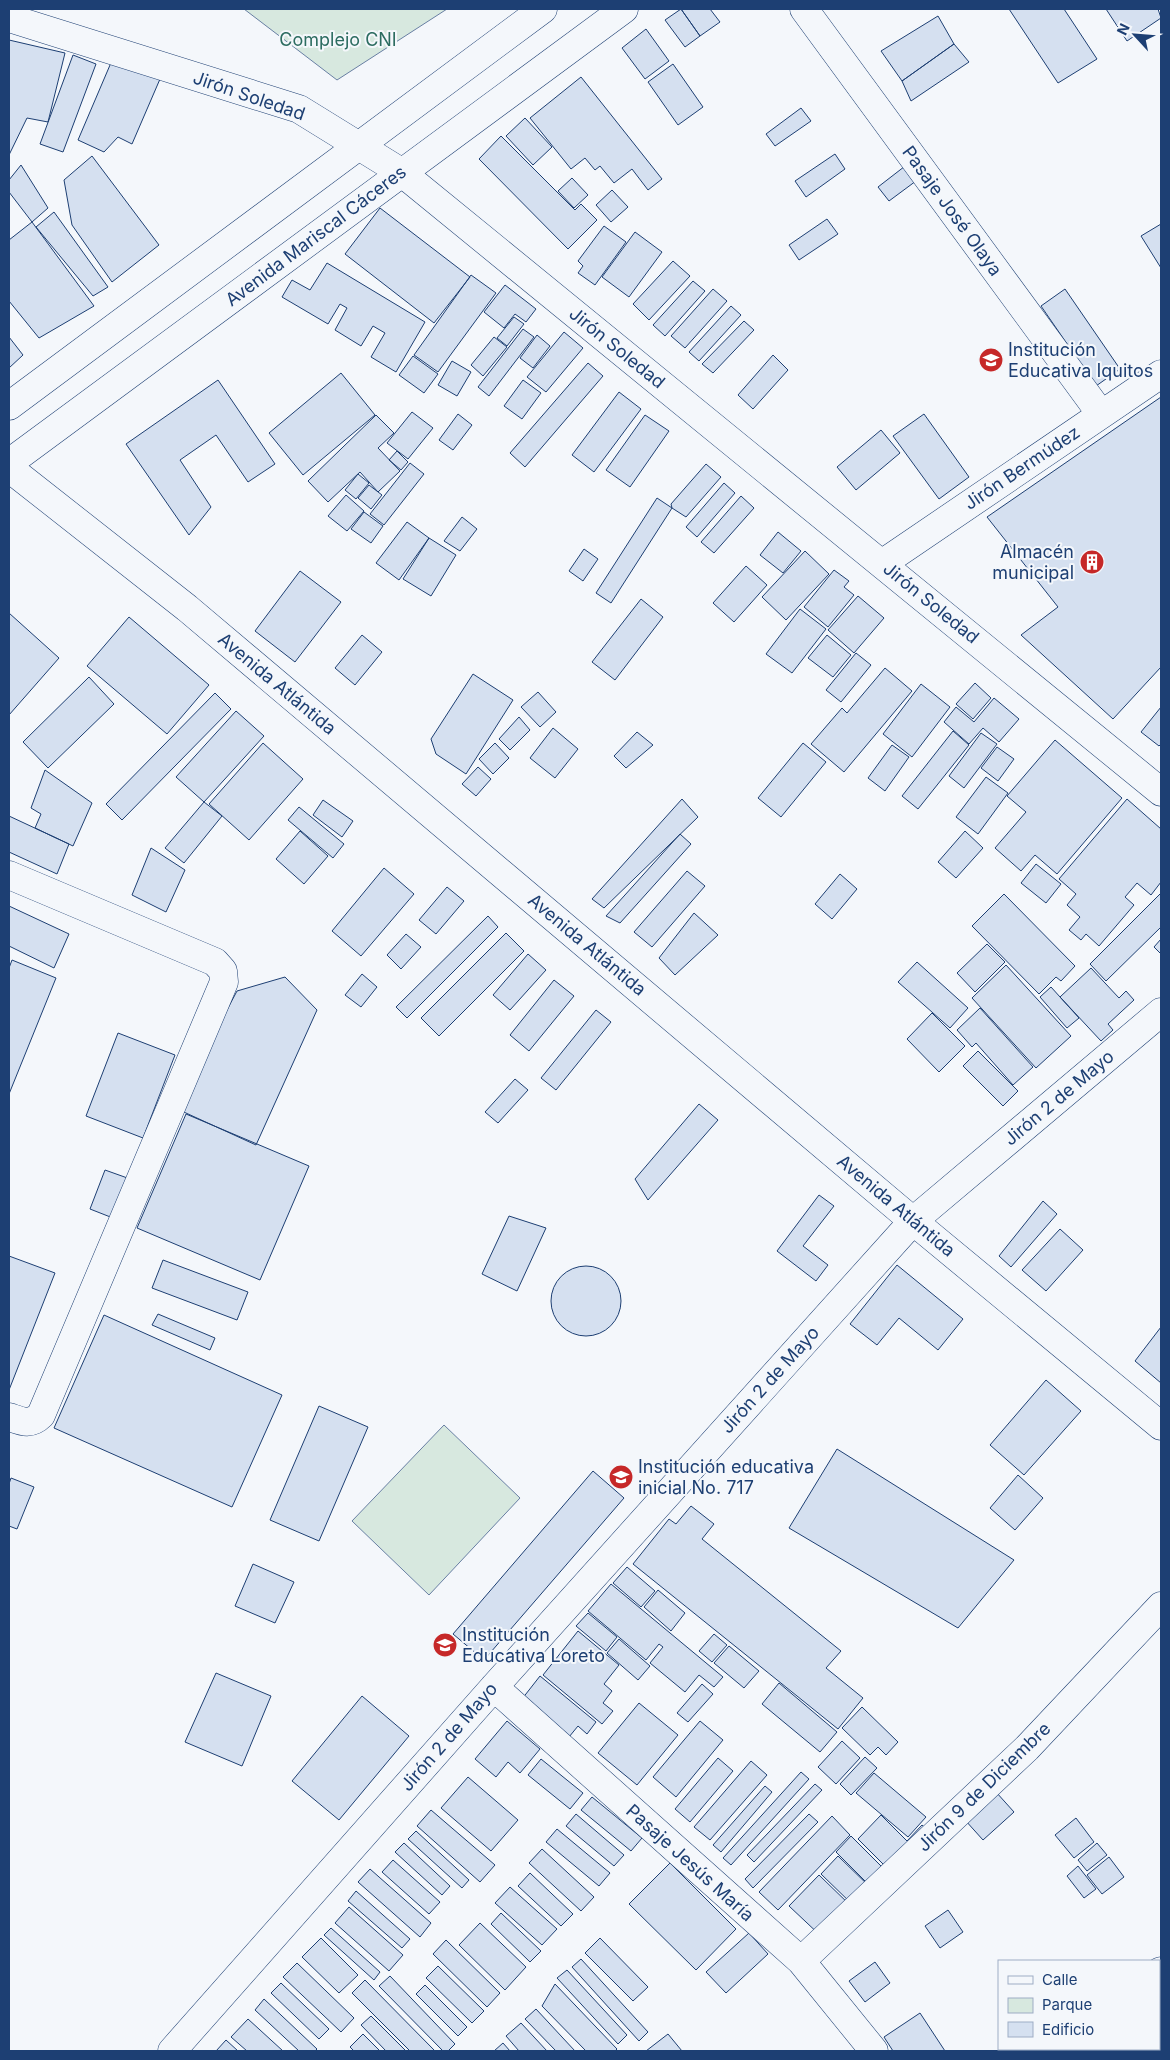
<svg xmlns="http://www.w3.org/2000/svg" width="1170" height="2060" font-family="Inter,sans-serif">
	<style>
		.green { fill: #d7e8df; stroke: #687fa3 }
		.building { fill: #d5e0f0; stroke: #1d3f73 }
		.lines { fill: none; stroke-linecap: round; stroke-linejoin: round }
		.minor-casing { stroke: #1d3f73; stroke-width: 29 }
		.major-casing { stroke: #1d3f73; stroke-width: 29 }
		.minor { stroke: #f4f7fb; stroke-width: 28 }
		.major { stroke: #f4f7fb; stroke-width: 28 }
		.labels { text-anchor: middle; stroke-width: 4; stroke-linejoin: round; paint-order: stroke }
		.park-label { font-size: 18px; fill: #2c6c60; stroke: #f4f7fb }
		.street-label { font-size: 18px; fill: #1d3f73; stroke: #f4f7fb }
		.poi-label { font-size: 18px; fill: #1d3f73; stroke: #f4f7fb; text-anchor: start }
	</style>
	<rect width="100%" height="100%" fill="#f4f7fb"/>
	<!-- green -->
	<path class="green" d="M244,9H447L337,80Z
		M444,1425L520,1498L429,1595L352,1521Z"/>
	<!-- building -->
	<path class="building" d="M681,9L700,36L685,47L665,20Z
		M681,9H710L720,22L700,36Z
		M1009,9H1064L1097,59L1058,83Z
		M1106,9H1158L1161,18L1127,41Z
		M938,16L954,44L902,81L881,51Z
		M646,29L669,61L645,79L622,48Z
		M9,40L65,53L48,122L27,118L9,155Z
		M954,44L969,62L911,101L902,81Z
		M73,55L96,64L63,152L40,144Z
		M113,58L160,79L132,144L118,137L104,152L78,140Z
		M673,64L703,107L678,125L648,82Z
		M581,77L662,179L648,190L632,169L614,183L600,166L595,170L585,158L571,169L530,118Z
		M801,108L811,121L775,146L766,134Z
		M525,118L552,147L533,165L506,136Z
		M501,136L575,210L581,204L597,220L568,249L479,159Z
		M835,154L845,169L806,197L795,181Z
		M92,156L159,245L112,282L72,225L64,180Z
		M909,163L920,178L889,201L878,187Z
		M21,165L48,208L32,222L9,192V180Z
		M572,178L588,195L574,208L558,191Z
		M612,190L628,207L611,222L596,205Z
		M380,208L470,277L434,323L345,254Z
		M54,212L108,287L93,296L36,227Z
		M827,219L838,234L799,260L789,245Z
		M32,222L94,306L39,338L9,301V240Z
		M1161,224V268L1141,236Z
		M604,226L626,242L595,285L578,273L583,266L578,261Z
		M635,232L662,252L629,297L602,277Z
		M673,261L690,276L649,320L633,304Z
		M327,263L425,322L396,372L371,357L385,333L373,326L361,346L335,330L347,308L340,304L328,324L282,297L292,280L310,290Z
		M471,275L496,293L438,372L414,355Z
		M693,281L705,291L665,336L653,325Z
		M505,285L536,309L526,322L515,314L504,328L484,312Z
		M713,289L727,301L685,348L671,336Z
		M1065,289L1120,369L1096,386L1041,306Z
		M731,306L741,315L699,361L689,352Z
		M514,317L524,324L507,346L497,338Z
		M744,321L754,330L713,373L702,364Z
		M523,329L534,337L489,396L478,387Z
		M564,332L583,348L546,392L527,377Z
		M537,335L550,346L533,368L520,358Z
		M9,337L23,355L9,368Z
		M494,337L507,347L483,376L471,365Z
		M773,355L788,370L753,409L738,395Z
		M413,356L438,374L424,393L399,375Z
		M452,361L471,372L457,396L438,385Z
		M588,363L603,376L525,467L510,453Z
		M341,373L375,415L303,475L269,433Z
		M218,380L275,464L248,482L216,435L180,460L211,507L189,535L126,444Z
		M523,380L541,393L522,419L504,406Z
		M619,392L641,409L594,472L572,455Z
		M1161,397V667L1113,719L1021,635L1058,607L987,517Z
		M412,412L433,428L408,459L387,443Z
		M458,414L472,425L453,450L439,440Z
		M924,414L969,477L939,499L893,436Z
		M376,415L394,433L378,448L400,471L378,492L360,472L328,502L308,481Z
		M645,415L669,431L630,487L606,470Z
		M881,430L900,453L856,490L837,467Z
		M397,451L408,462L401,470L389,460Z
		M410,463L424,474L384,525L370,514Z
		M706,464L721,477L686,517L672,508L671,504Z
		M358,474L369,483L356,499L345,490Z
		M724,483L735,493L697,537L686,527Z
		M369,485L382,495L371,509L358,498Z
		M346,495L364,511L347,531L328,516Z
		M741,496L754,508L714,553L701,542Z
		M657,498L672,508L611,603L596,593Z
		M364,512L383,526L371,543L351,529Z
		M462,517L477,529L460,551L444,541Z
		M407,522L429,538L399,580L376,563Z
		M778,532L801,551L783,573L760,555Z
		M429,538L456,555L431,596L403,579Z
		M584,549L598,559L583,581L569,571Z
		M805,551L829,574L786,620L762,597Z
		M746,566L767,585L734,622L713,603Z
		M834,570L849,581L844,587L854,595L828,627L804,607Z
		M300,571L341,602L295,662L255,631Z
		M858,596L884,618L854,653L828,630Z
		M641,599L663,617L615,680L592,662Z
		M800,609L826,629L792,673L766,654Z
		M9,613L59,658L9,715Z
		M129,617L209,685L167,734L87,666Z
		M362,635L382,652L355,685L335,668Z
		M827,635L851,655L833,677L808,658Z
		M856,653L871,665L841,702L826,690Z
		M885,668L912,691L844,772L811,744L842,708L847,713Z
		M473,674L513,700L466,774L436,754L431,739Z
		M89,677L114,704L48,768L23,742Z
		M975,683L991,698L973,719L956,704Z
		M921,684L950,707L912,757L883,734Z
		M538,692L556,712L540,727L521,707Z
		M215,693L231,709L122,820L106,804Z
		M994,698L1019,719L999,742L983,728L969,744L944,722L956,707L974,722Z
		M1161,707V744L1159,746L1141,732Z
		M236,711L264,736L204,802L176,777Z
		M519,717L530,730L510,750L499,739Z
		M553,728L578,749L555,778L530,758Z
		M953,731L969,745L918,809L902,796Z
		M637,732L653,745L626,768L614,756Z
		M981,733L997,744L964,788L949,776Z
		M1055,740L1122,798L1057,874L1035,855L1021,871L995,848L1026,812L1007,796Z
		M263,743L303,779L249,840L209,804Z
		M495,743L509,758L493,774L479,759Z
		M803,743L826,762L781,817L758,798Z
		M892,745L909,757L885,791L868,778Z
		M997,747L1014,759L998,781L981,768Z
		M478,767L491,779L476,796L462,784Z
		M45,770L92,803L73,846L35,828L41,814L31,808Z
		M986,777L1008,793L978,834L956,817Z
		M682,799L698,817L604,908L592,899Z
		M1127,799L1161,829V882L1151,895L1137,883L1125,897L1134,905L1099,946L1086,934L1081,940L1069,930L1080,917L1067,905L1076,894L1059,879Z
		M323,800L353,821L342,837L313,815Z
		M204,802L222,816L184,863L165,848Z
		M299,807L344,844L333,858L288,820Z
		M9,816L69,844L57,874L9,852Z
		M300,831L328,856L304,884L276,859Z
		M965,831L983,848L956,878L938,862Z
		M680,834L691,844L620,923L606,916Z
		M151,848L185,870L166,912L132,895Z
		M1036,864L1061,884L1046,903L1021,883Z
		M384,868L414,894L361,956L332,931Z
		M687,871L705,886L652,947L634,932Z
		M840,874L857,889L832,919L815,904Z
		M447,887L464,901L436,934L419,920Z
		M1161,893V927L1106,981L1090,964Z
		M1004,894L1075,966L1061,981L1056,977L1039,994L972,926Z
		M9,906L69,934L54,968L9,946Z
		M694,913L718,935L675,975L659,958Z
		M488,916L498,927L407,1018L396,1007Z
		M506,933L524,951L439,1036L421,1018Z
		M406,934L421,947L401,969L387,955Z
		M1161,939V954L1154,947Z
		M987,944L1005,962L975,992L957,973Z
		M528,954L546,970L510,1010L493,995Z
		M12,960L56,978L9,1094V968Z
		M917,962L968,1008L950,1028L898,982Z
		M1006,965L1071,1036L1036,1068L972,998Z
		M1091,968L1119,998L1126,991L1134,1000L1108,1024L1113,1030L1101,1041L1060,997Z
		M362,974L377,987L361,1007L345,995Z
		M285,977L317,1010L256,1145L175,1108L237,991Z
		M554,980L574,996L529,1051L510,1035Z
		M1051,987L1079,1018L1067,1028L1040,997Z
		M980,1008L1033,1067L1013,1085L976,1043L972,1047L957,1030Z
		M596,1010L611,1022L556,1090L541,1078Z
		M932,1013L965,1046L939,1072L907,1039Z
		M118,1033L175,1055L143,1138L86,1116Z
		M978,1051L1018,1091L1003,1106L963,1066Z
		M515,1079L528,1090L498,1123L485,1112Z
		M699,1104L718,1120L648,1200L635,1179Z
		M186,1114L309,1166L260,1280L137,1228Z
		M105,1170L133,1180L118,1220L90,1209Z
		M819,1195L834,1206L803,1246L828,1265L816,1281L777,1251Z
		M1043,1201L1057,1214L1011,1267L999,1256Z
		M509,1216L546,1228L517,1291L482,1274Z
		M1060,1229L1083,1250L1046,1291L1022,1270Z
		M9,1256L55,1273L9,1390Z
		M163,1260L248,1292L237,1320L152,1288Z
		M897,1265L963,1319L938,1350L899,1318L877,1345L850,1324Z
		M551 1301a35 35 0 1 1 70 0a35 35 0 1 1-70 0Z
		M158,1314L215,1338L210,1350L152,1325Z
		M104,1315L282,1395L232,1507L54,1428Z
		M1161,1327V1383L1135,1361Z
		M1046,1380L1081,1411L1024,1475L990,1445Z
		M319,1406L368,1427L319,1541L270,1520Z
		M837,1449L1014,1560L958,1628L789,1528Z
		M593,1471L624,1498L484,1660L453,1634Z
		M1018,1475L1043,1498L1015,1530L990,1508Z
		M11,1478L34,1487L17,1529L9,1526V1484Z
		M691,1506L714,1524L702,1539L841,1651L826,1668L863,1698L838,1729L633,1564L669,1519L676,1524Z
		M253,1564L294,1582L275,1623L235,1606Z
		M627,1567L655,1591L641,1607L613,1583Z
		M611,1584L723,1677L714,1687L699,1675L685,1692L650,1663L663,1647L659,1644L646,1660L588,1611Z
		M658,1590L685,1613L671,1631L644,1607Z
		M588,1613L617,1637L606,1651L576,1626Z
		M578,1631L619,1665L604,1684L612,1691L603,1703L613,1711L602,1724L543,1675Z
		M714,1634L727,1645L712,1662L699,1651Z
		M619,1639L650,1666L638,1680L607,1653Z
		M729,1646L759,1671L744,1688L714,1663Z
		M216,1673L271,1696L242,1766L185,1742Z
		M540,1676L596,1722L587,1734L578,1726L569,1737L522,1699Z
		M779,1683L837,1732L820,1752L762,1704Z
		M702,1684L713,1694L688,1722L677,1713Z
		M362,1696L409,1736L339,1820L292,1781Z
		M639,1703L678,1735L637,1785L598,1753Z
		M862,1707L898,1742L886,1755L878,1747L870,1755L842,1728Z
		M507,1721L540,1749L520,1773L508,1762L496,1777L475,1759Z
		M700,1721L723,1740L676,1797L653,1777Z
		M842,1741L860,1758L836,1784L818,1767Z
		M865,1757L877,1768L851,1795L840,1784Z
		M718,1758L733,1771L690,1822L675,1809Z
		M541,1759L583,1793L570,1809L528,1775Z
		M751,1761L767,1775L710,1840L694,1827Z
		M801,1772L809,1779L731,1865L723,1858Z
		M874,1773L926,1817L908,1837L856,1793Z
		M468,1777L518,1820L491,1851L441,1808Z
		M815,1784L822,1790L754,1862L747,1855Z
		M765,1786L772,1792L721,1852L713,1845Z
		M996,1792L1014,1812L983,1840L965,1820Z
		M592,1797L642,1838L631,1851L581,1810Z
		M431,1810L495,1865L480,1882L417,1826Z
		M576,1814L624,1855L614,1866L566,1826Z
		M809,1814L818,1822L753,1888L745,1879Z
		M881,1815L907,1841L922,1825L931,1833L891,1872L858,1839Z
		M832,1816L850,1835L778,1910L759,1892Z
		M1076,1818L1094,1842L1074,1858L1055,1835Z
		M557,1829L610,1873L599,1886L546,1842Z
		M416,1831L469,1880L462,1888L408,1839Z
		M851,1836L889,1874L874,1890L836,1852Z
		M404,1843L450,1886L442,1895L395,1852Z
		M1097,1843L1107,1855L1087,1871L1078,1860Z
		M542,1849L594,1897L581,1911L529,1863Z
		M838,1856L872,1889L855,1907L821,1874Z
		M1109,1857L1124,1877L1102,1894L1087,1875Z
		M393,1860L440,1902L429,1914L382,1872Z
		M670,1863L736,1929L696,1970L629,1904Z
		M1078,1866L1096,1889L1084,1898L1067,1876Z
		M370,1869L431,1923L420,1937L358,1882Z
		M530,1873L573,1914L561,1926L518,1886Z
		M819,1875L852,1907L823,1938L789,1906Z
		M510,1887L557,1929L542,1945L495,1903Z
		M356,1891L410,1939L402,1948L348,1901Z
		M349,1907L403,1955L389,1971L335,1923Z
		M948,1910L963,1932L940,1948L925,1926Z
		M501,1913L541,1951L530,1962L491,1924Z
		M480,1923L526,1967L505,1990L459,1945Z
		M331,1928L380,1972L374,1980L324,1935Z
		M749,1933L768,1954L726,1993L706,1972Z
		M321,1938L358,1975L339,1993L302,1957Z
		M600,1938L648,1987L633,2001L585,1953Z
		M446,1940L500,1993L487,2007L433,1954Z
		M581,1959L648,2032L639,2041L572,1967Z
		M875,1962L890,1983L865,2002L849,1981Z
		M297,1963L354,2018L341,2032L283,1977Z
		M438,1966L484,2011L472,2023L426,1978Z
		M567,1970L627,2035L618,2044L557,1978Z
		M390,1976L455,2044L448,2051H443L379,1986Z
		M365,1980L435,2051H410L352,1993Z
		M281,1983L329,2029L319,2039L271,1993Z
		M555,1984L617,2049L615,2051H586L542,2006Z
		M425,1985L467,2027L458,2036L416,1994Z
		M264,1999L317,2049L315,2051H299L255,2010Z
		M536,2009L575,2051H556L525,2019Z
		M920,2013L945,2051H893L884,2037Z
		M371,2016L406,2051H386L361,2025Z
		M248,2019L283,2051H247L231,2037Z
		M521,2023L547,2051H519L506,2036Z
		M363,2034L380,2051H354L350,2047Z
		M668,2034L682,2051H646Z
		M226,2040L238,2051H216Z
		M503,2043L510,2051H494Z"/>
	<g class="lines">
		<defs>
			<path id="minor" d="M804,9L1101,414
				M9,18L299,109L401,172L1161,792
				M9,468L187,608L913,1221L1161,1426
				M883,563L1161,374
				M9,875L215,962L223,971L224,982L41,1415C30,1426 21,1421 9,1417
				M494,1687L801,1961L874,2051
				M801,1961L1027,1748L1161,1606
				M1159,1972L1161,1971
				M172,2051L494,1687L913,1221L1161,1012
				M1022,2051L1027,2049"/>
			<path id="major" d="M9,406L543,9
				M9,463L624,9"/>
		</defs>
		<!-- minor casing -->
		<use href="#minor" class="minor-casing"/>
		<!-- major casing -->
		<use href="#major" class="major-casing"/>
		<!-- minor -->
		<use href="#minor" class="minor"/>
		<!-- major -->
		<use href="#major" class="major"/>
	</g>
	<!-- icons -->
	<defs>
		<symbol id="school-disc" viewBox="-11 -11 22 22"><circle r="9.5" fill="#c62828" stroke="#f4f7fb"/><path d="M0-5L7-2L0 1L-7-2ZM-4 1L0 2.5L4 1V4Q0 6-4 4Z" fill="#fff"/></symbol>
		<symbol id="building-disc" viewBox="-11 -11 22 22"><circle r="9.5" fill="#c62828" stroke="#f4f7fb"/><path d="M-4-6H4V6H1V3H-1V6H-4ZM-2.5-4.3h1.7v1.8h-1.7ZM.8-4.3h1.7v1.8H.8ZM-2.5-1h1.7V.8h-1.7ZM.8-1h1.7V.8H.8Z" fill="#fff"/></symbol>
	</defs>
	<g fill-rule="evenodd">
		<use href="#school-disc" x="977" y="346" width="28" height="28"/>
		<use href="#building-disc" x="1078" y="548" width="28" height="28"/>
		<use href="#school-disc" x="607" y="1463" width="28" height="28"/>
		<use href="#school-disc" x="431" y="1631" width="28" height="28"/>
	</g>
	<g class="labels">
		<!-- park labels -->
		<g class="park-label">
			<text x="338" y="46">Complejo CNI</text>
		</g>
		<!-- street labels -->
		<g class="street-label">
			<text transform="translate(249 96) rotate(19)" y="6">Jirón Soledad</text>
			<text transform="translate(952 211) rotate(54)" y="6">Pasaje José Olaya</text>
			<text transform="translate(316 236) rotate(-37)" y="6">Avenida Mariscal Cáceres</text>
			<text transform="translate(617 348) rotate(39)" y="6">Jirón Soledad</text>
			<text transform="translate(1022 468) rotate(-34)" y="6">Jirón Bermúdez</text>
			<text transform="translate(931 603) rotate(39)" y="6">Jirón Soledad</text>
			<text transform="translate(277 684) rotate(40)" y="6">Avenida Atlántida</text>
			<text transform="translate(587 945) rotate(40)" y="6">Avenida Atlántida</text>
			<text transform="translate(1059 1098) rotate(-40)" y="6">Jirón 2 de Mayo</text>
			<text transform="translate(896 1206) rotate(40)" y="6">Avenida Atlántida</text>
			<text transform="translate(770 1380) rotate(-48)" y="6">Jirón 2 de Mayo</text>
			<text transform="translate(449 1737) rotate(-49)" y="6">Jirón 2 de Mayo</text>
			<text transform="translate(984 1787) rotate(-44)" y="6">Jirón 9 de Diciembre</text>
			<text transform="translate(690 1863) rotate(42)" y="6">Pasaje Jesús María</text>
		</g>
		<!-- poi labels -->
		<g class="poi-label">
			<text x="1008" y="356">Institución<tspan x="1008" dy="21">Educativa Iquitos</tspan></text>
			<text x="1074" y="558" text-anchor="end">Almacén<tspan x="1074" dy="21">municipal</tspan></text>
			<text x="638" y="1473">Institución educativa<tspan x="638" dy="21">inicial No. 717</tspan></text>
			<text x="462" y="1641">Institución<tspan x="462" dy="21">Educativa Loreto</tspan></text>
		</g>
	</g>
	<!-- border -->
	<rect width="1170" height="2060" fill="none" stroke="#1d3f73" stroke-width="20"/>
	<!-- legend -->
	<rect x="998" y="1960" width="162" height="90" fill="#f4f7fb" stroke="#9eadc5"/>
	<rect x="1008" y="1976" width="25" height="8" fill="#f4f7fb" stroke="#9eadc5"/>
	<text x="1042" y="1985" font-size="15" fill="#1d3f73">Calle</text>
	<rect x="1008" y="1998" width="25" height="15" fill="#d7e8df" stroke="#9eadc5"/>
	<text x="1042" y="2010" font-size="15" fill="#1d3f73">Parque</text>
	<rect x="1008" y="2022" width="25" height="15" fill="#d5e0f0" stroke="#9eadc5"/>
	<text x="1042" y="2035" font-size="15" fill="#1d3f73">Edificio</text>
	<!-- north arrow -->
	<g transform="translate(1135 35) rotate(296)" stroke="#f4f7fb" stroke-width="4" paint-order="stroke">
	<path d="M0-4L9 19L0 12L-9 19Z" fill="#1d3f73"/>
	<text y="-8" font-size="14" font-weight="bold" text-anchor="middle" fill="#1d3f73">N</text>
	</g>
</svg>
